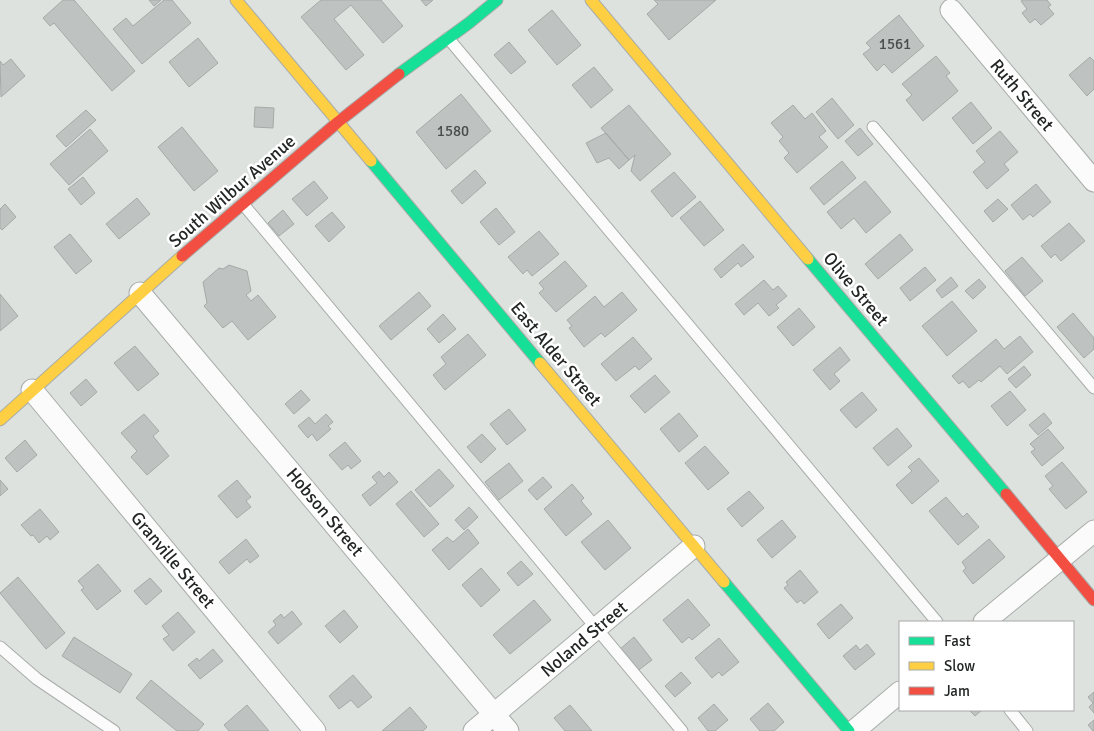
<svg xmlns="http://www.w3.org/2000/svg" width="1094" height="731" font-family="Signika,sans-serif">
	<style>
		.building { fill: #bec2c0; stroke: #a6a9a7 }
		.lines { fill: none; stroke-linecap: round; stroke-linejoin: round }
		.lane-casing { stroke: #a8acaa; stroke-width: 13 }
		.street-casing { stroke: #a8acaa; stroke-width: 23 }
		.fast-casing { stroke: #a8acaa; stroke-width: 13 }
		.slow-casing { stroke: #a8acaa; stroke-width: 13 }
		.jam-casing { stroke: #a8acaa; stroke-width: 13 }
		.lane { stroke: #fafbfa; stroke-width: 11 }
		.street { stroke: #fafbfa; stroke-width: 21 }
		.fast { stroke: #16e098; stroke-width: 11 }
		.slow { stroke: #ffcf43; stroke-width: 11 }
		.jam { stroke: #f24e42; stroke-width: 11 }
		.labels { text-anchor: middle; stroke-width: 5; stroke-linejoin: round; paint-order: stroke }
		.number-label { font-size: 15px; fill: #4a4d4c }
		.street-label { font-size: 18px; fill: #242625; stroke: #fff }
	</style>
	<rect width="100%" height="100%" fill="#dde2df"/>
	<!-- building -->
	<path class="building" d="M63,0H74L135,71L112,91L54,23L50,26L43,18Z
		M149,0H161L154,6Z
		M164,0H172L191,23L142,64L113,29L126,18L133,26Z
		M321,0H381L403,26L383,43L351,5L334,19L364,55L346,70L301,17Z
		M421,0H433L426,6Z
		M654,0H716L669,40L647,14L658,4Z
		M1023,0H1047L1051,5L1048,7L1054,14L1041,25L1035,19L1030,23L1022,13L1027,9L1021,1Z
		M552,10L581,45L557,65L528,30Z
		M899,15L924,46L892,73L884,64L877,71L863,54L871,48L866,43Z
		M198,38L218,63L189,87L169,62Z
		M509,42L526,62L511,74L494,55Z
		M936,56L950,73L946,76L958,91L923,121L906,100L912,95L902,84Z
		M1090,57L1094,61V89L1087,96L1069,75Z
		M11,59L25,76L1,97L0,61L3,65Z
		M594,67L613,90L591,108L572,85Z
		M461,94L491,131L446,169L416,132Z
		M832,98L854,125L838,139L816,112Z
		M971,102L992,128L973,144L952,118Z
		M629,105L671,154L640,181L631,171L635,155L629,160L601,128Z
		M793,105L805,119L812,113L826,131L819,137L828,147L797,173L784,158L789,153L779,141L783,137L771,123Z
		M255,107L274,108L273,128L254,127Z
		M86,110L96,120L66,147L56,136Z
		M182,127L218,171L194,191L158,147Z
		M860,128L873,144L858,156L845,141Z
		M90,129L108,151L69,185L50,164Z
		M1000,131L1018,152L1004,164L1009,170L987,189L973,172L985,162L976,151Z
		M606,133L629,160L619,169L609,158L597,163L586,143Z
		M842,161L856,178L824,205L810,188Z
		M475,170L486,183L462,204L451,191Z
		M674,172L696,197L672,217L651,191Z
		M83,177L95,193L81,205L68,189Z
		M314,181L328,198L307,216L292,199Z
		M865,181L891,212L866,233L854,218L841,229L827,212Z
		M1036,184L1051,202L1033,217L1030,214L1023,220L1011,205Z
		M137,198L150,214L119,239L106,224Z
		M998,199L1008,209L993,222L984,211Z
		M700,201L724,230L704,246L680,218Z
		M5,204L16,217L2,230L0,228V209Z
		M496,208L515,232L499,245L480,222Z
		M283,210L294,224L279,236L268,223Z
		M332,212L345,227L329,242L315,226Z
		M1069,223L1085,241L1061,261L1055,254L1051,258L1041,246Z
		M539,231L559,254L532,276L527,270L523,274L508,257Z
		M70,234L92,261L76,274L54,247Z
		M900,234L913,250L878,279L865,264Z
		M743,244L754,257L741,267L738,263L721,278L714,269Z
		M1022,257L1043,281L1025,296L1005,271Z
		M565,261L587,286L556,312L539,293L544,289L539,283Z
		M229,265L247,271L251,291L246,295L251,301L258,295L276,317L248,340L232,321L223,328L204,306L207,303L203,282L219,268L223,269Z
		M925,267L936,280L910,301L900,288Z
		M951,277L958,286L942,298L936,290Z
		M979,279L986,287L973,299L965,291Z
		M764,280L773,290L778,286L787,296L776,305L779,308L769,316L758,303L744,315L735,304Z
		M419,292L431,306L391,340L379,326Z
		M622,292L637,310L605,337L601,333L584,347L569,328L572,326L567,320L595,296L604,307Z
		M0,294L18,316L0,331Z
		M952,301L977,331L947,356L922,326Z
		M799,308L815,327L793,346L777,327Z
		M1073,313L1094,338V349L1084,358L1057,327Z
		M443,314L456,329L439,343L427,329Z
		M468,334L486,355L445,390L433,375L446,364L441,357Z
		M1020,336L1033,352L1007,374L1000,366L981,382L979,380L969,388L963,381L959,384L952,376L996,339L1004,349Z
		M633,337L652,359L639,370L635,366L616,381L601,364Z
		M135,346L159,374L138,391L114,363Z
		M840,347L850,360L834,374L840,381L830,390L813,370Z
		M1024,366L1031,375L1016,388L1008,379Z
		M655,375L670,392L645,413L630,396Z
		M86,379L97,392L81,406L70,393Z
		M301,390L310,400L294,414L285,404Z
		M1010,391L1026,410L1007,426L991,406Z
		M862,392L877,410L856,428L840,410Z
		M509,409L526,430L507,445L490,424Z
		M679,413L698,436L679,452L660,429Z
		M1044,413L1052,423L1038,435L1029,425Z
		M144,414L159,431L153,436L169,456L147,475L131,457L137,451L121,433Z
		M326,414L333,422L328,426L331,429L317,441L312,434L308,438L298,426L309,417L315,424Z
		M897,428L912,446L888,466L873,448Z
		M1048,429L1064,448L1042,466L1031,452L1035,449L1030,444Z
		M482,434L496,449L481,463L467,447Z
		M25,440L37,455L17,472L5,458Z
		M345,442L361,461L351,469L348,465L342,470L329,455Z
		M705,446L729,473L708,490L685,463Z
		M919,458L939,481L912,504L896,485L912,471L908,467Z
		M1062,462L1087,492L1066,509L1049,489L1053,486L1045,476Z
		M509,463L523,481L499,500L485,482Z
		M439,469L454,486L430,507L415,490Z
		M379,471L384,477L389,472L398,482L370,506L362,495L377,483L372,477Z
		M543,477L552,487L537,500L528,490Z
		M0,480L8,489L0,496Z
		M237,480L251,497L246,501L251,507L237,518L218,496Z
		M572,484L584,498L581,501L592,514L566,536L544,509Z
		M411,491L439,524L424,537L396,504Z
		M749,491L764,508L742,527L727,509Z
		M946,497L963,517L967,513L979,527L958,545L929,511Z
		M469,507L478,517L464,530L455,520Z
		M40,509L59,532L50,540L47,536L39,543L33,535L31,536L21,525Z
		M608,520L631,548L605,570L581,542Z
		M782,520L796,537L772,558L757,540Z
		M468,529L479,543L449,570L432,550L447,537L453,542Z
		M246,539L259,556L250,563L247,559L229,574L219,562Z
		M989,539L1005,557L973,584L963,571L966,568L962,562Z
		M521,561L533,574L518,586L507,573Z
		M98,564L121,591L97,610L81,590L84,588L78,581Z
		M481,568L500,590L481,607L462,585Z
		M800,570L818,592L804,604L801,600L797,603L784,588L788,585L786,582Z
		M18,577L65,633L46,649L0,593Z
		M150,578L162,591L146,605L134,591Z
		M688,599L710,625L692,640L689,637L682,643L663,620Z
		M534,600L551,620L510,654L493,635Z
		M841,604L853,618L829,639L817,624Z
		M344,610L358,627L340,643L325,626Z
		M292,611L302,624L278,644L268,632L276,625L273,621L281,614L284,618Z
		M178,612L195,632L173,651L163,639L169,635L162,626Z
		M74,637L132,674L120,693L62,656Z
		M634,637L652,660L636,672L619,650Z
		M719,638L739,662L722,676L719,672L712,678L695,658Z
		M867,644L875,654L855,670L843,656L856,645L860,650Z
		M213,649L223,661L200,679L188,665L197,658L199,661Z
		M681,672L691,683L675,697L665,686Z
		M353,675L372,697L358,708L351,700L339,709L329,696Z
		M151,680L204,724L198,731H177L136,698Z
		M1094,692V713L1089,707L1093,703L1088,697Z
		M768,703L784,722L774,731H760L750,719Z
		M714,704L728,720L715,731H708L698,718Z
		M247,705L269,731H229L224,725Z
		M570,705L592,731H565L554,718Z
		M410,707L427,727L423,731H382Z
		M969,710H982L975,716Z
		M1094,720V731H1093L1088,725Z"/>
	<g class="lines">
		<defs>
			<path id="lane" d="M448,38L937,622
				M873,127L1094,388
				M243,204L682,731
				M0,647L37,679L114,731
				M1010,710L1027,731"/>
			<path id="street" d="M951,10L1094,181
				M140,293L508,731
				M32,390L315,731
				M984,622L1094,531
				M474,731L694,546
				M854,731L900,692"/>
			<path id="fast" d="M399,74L469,23L497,0
				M371,161L540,363
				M808,259L1006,494
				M724,582L849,731"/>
			<path id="slow" d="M236,0L371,161
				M591,0L808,259
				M540,363L724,582
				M0,420L182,256"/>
			<path id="jam" d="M182,256L338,122L399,74
				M1006,494L1094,600"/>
		</defs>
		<!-- lane casing -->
		<use href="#lane" class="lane-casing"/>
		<!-- street casing -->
		<use href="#street" class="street-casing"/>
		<!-- fast casing -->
		<use href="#fast" class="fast-casing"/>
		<!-- slow casing -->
		<use href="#slow" class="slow-casing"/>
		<!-- jam casing -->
		<use href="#jam" class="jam-casing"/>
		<!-- lane -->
		<use href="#lane" class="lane"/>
		<!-- street -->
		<use href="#street" class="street"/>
		<!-- fast -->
		<use href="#fast" class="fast"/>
		<!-- slow -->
		<use href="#slow" class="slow"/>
		<!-- jam -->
		<use href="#jam" class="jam"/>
	</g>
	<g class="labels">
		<!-- number labels -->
		<g class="number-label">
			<text x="895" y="49">1561</text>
			<text x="453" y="136">1580</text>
		</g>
		<!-- street labels -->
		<g class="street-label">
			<text transform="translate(1022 95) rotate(50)" y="6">Ruth Street</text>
			<text transform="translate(232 191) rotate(-41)" y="6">South Wilbur Avenue</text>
			<text transform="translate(856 289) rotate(50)" y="6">Olive Street</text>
			<text transform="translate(556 354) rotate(50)" y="6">East Alder Street</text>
			<text transform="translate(325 512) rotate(50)" y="6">Hobson Street</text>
			<text transform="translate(173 560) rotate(50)" y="6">Granville Street</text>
			<text transform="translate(584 639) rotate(-40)" y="6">Noland Street</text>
		</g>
	</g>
	<!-- legend -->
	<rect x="899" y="621" width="175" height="90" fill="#ffffff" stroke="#a7a8a8"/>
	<rect x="909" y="637" width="25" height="8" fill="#16e098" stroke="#a7a8a8"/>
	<text x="944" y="646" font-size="15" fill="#242625">Fast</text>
	<rect x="909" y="662" width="25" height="8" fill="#ffcf43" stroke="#a7a8a8"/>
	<text x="944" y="671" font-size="15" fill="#242625">Slow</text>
	<rect x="909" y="687" width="25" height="8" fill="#f24e42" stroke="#a7a8a8"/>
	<text x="944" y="696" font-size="15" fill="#242625">Jam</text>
</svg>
